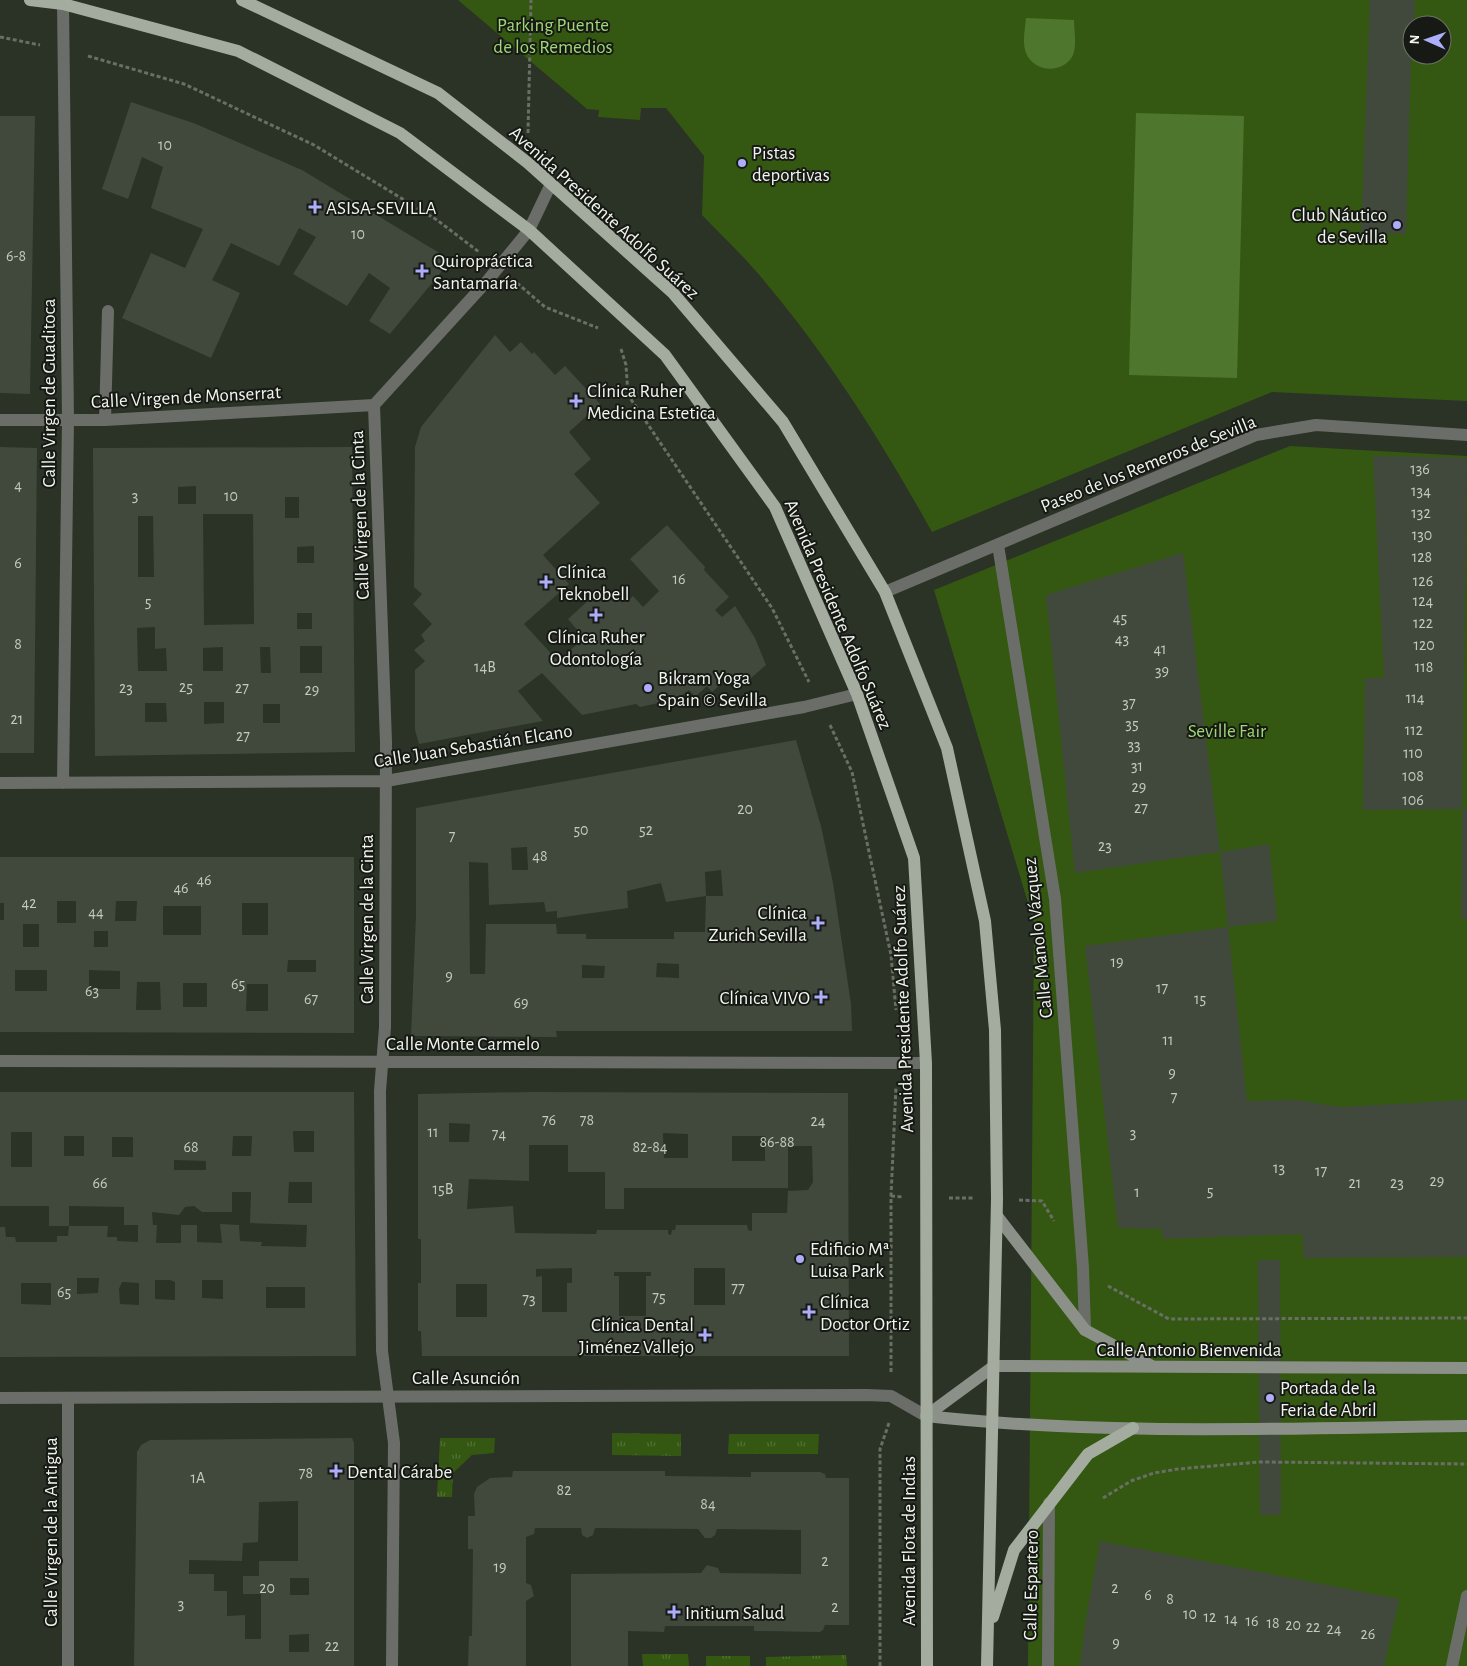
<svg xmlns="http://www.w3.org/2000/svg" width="1467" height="1666" font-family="'Alegreya Sans',sans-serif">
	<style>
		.grass { fill: url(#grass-tufts) }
		.green { fill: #345812; fill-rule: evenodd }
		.water { fill: #4e762c }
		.building { fill: #41493c; fill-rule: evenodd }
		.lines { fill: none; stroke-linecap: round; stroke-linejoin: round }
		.path { stroke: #696f64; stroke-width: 3; stroke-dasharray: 4 2.5; stroke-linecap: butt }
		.service { stroke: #6b6e68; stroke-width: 12 }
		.pedestrian { stroke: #6b6e68; stroke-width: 12 }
		.minor { stroke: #6b6e68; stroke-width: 12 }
		.tertiary { stroke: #6b6e68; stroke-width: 12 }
		.secondary { stroke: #8b9188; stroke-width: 12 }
		.primary { stroke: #a4aca0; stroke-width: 12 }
		.poi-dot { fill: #adaefb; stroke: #161914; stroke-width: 2 }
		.labels { text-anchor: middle; stroke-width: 4; stroke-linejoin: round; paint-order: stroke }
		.number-label { font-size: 16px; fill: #c4cac1 }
		.park-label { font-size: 19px; fill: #9fd874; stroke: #161914 }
		.poi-label { font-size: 19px; fill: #f0f5ed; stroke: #161914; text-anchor: start }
		.street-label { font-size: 19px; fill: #f0f5ed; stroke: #161914 }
	</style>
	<defs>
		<pattern id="grass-tufts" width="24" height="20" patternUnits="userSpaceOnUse" patternTransform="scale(1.25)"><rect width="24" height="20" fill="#345812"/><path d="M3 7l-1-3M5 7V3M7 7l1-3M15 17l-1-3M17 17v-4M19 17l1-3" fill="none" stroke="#527135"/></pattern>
	</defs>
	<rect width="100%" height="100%" fill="#2b3226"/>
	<!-- grass -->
	<path class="grass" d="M612,1433L681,1434V1456L612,1455Z
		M729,1434H819L818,1454H728Z
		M440,1438H495L494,1453L472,1455L453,1473L452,1497H437Z
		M642,1654H688L689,1666H643Z
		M846,1655L847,1666H766V1657Z
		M706,1656H750V1666H706Z"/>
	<!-- green -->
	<path class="green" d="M458,0H1467V401L1272,392L932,532C883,444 830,359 765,282C746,258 723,237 702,215L704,156L666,108H641L640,120L598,117L599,110L587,109ZM1412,25H1442V55H1412Z
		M1290,446L1467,456V1666H1028L1034,923L934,590Z"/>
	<!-- water -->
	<path class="water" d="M1026,18L1074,20C1074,30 1077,45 1073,55C1064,74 1034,73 1026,53C1022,43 1025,29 1026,18Z
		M1136,113L1244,116L1237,378L1129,375Z"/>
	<!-- building -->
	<path class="building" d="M1370,0H1415L1414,25H1412L1406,234L1361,233Z
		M131,102L196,124L302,170L451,260L390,334L369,321L390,288L369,273L347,306L293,274L316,237L299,228L279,266L231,243L212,280L240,293L211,358L122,318L151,253L185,268L203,229L151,208L163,167L142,157L128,199L102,189Z
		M0,116H35L30,394L0,393Z
		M495,335L510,352L521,342L532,354L534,352L555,375L565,366L600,404L569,432L591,459L574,474L600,503L543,555L569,584L524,624L558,661L584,638L568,619L603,587L617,602L626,594L630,599L633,596L643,607L659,591L630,559L667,525L705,567L704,570L729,597L715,610L722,617L735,606L755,638L766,665L741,687L731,675L712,692L707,686L695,697L689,690L677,699L640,707L636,704L582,715L542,673L518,691L543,721L419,744L415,730V670L425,661L414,650L425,641L421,635L432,624L413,604L422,594L414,587L415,447L421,427Z
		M0,447L37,448L34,753H0Z
		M352,447L355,752L95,756L93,448ZM196,486V504H178V487ZM285,497H299V518H285ZM203,514H253L254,624L204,625ZM138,516H153L154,577H138ZM314,546V563H297V547ZM297,613H312V629H297ZM155,627V649L166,648L167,671H138L137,628ZM300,646H322V673H300ZM223,647V671H203V648ZM260,647H270L271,673H261ZM204,702H224V723L204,724ZM145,703H166L167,722H145ZM263,704H280V723H263Z
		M1373,456L1467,458L1462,809L1363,810L1365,678H1384Z
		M1183,553L1220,852L1075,873L1046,595Z
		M796,740L821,826L833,883L851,1004L852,1031H556L557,1037L411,1036L416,915V808ZM527,847L528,870H512L511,848ZM469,862L488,863L489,905L544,902L546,912L557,911V918L628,908L627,891L661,883L666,902L706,896L705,872L721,870L723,896H706L705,932H674V939H586V934H557L556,924H486L485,974H470ZM657,963L679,964V978L656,977ZM582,965L605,966L604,978H582Z
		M1462,809H1467V919H1461Z
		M1269,844L1277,921L1228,927L1247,1101L1297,1100L1340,1107L1467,1100V1257L1304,1258L1302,1234L1163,1239L1162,1229L1118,1228L1085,946L1228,927L1220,852Z
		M0,857H354V1033L0,1032V920H4V903H0ZM57,901H76V923H57ZM116,901H137L136,921H115ZM242,903H268V935H242ZM163,906H201V935H163ZM23,924H39V947H23ZM94,931H108V947H94ZM288,960H316V972H287ZM15,970H47V991H15ZM89,970L120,971V989H89ZM137,982H160L161,1010H136ZM183,983H207V1007H183ZM247,984H268V1011H246Z
		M0,1092H354L356,1356L0,1357V1227H5L6,1237H15L16,1242H57V1236H68L69,1226H108L107,1237H117V1241L138,1242V1225H124V1207L69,1206V1226H49V1206H0ZM293,1131H314V1152H294ZM11,1132H32V1167H11ZM64,1136H84V1156H64ZM233,1136H252L251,1156H232ZM112,1137H133V1157H112ZM174,1160L206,1161V1170H174ZM289,1182H312V1203H288ZM232,1192H251L250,1223L307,1225L306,1247L261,1246L262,1242L240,1241L239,1225L220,1224L222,1243L197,1242V1225H181V1243H156L157,1225H153L152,1212L179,1215L185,1207L194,1206L202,1212H232ZM77,1278H99L98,1293L77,1294ZM155,1280H170L175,1282V1300L155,1299ZM202,1280H223V1299L202,1298ZM122,1282L139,1283V1305L120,1304L119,1289ZM21,1283H51V1305L21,1304ZM266,1287H305V1308H266Z
		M529,1092L848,1093L849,1356H422L421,1331H418V1283H421V1239H418V1094ZM449,1123L470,1124L469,1142H449ZM663,1133L688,1134V1158H664ZM732,1136H765V1161H732ZM529,1145H568V1172H605V1209H624V1188H788V1146H812L813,1182L808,1190L788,1191L787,1213H752V1231L748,1230L747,1225H676L675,1230H672L671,1235L668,1234V1230H597L596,1234L515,1233L513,1206L467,1209L469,1179L529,1181ZM572,1268V1283H567V1312H542V1276L536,1277V1269ZM694,1268H725V1305H694ZM614,1272H651V1276H646V1316H619V1276H614ZM456,1284H487V1317H456Z
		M1258,1260H1280L1281,1515H1260Z
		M352,1438L354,1443V1666H134L137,1452L141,1445L150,1440ZM298,1501V1561H259V1576H243V1594H261V1639H245V1615L227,1616V1591H214V1574H189V1560L242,1561L243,1543L258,1542L259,1502ZM290,1578H309V1595H290ZM309,1634V1652H289V1635Z
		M513,1471H665V1476L751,1477V1472H820L825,1474L826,1478H849V1625H825L823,1630L820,1632L754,1631V1626H665L664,1632L628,1631V1666H571V1574L701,1573L707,1565L718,1568L720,1573L801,1574V1530L717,1529L715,1535L711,1538H705L698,1529L595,1528L593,1535L587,1538L582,1535L581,1528H535L534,1534L526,1537V1583L531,1585L534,1596L526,1601V1666H468L469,1636H472L473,1549H468V1516H475L474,1494L477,1487L490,1478L512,1477Z
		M1100,1541L1399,1599L1384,1666H1080L1085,1625Z"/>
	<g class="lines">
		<!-- path -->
		<path class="path" d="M0,37L40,45
			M88,56L184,84L314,145L437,220L479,252
			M528,133L531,0
			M517,283L545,307L598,328
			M621,349L626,365L628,395L772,608L809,682
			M830,725L852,772L891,955L896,1010
			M891,1196L903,1197
			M949,1198H973
			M1019,1200L1042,1201L1054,1221
			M1108,1286L1169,1319L1467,1318
			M891,1372V1196L896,1086
			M1103,1498L1131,1481L1154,1473L1178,1469L1259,1462L1467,1464
			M880,1666V1449L889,1423"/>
		<!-- service -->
		<path class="service" d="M105,420L108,311"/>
		<!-- pedestrian -->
		<path class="pedestrian" d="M998,545L1055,899L1083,1268L1085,1330
			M1048,1666L1049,1503
			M1452,1666L1467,1596"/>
		<!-- minor -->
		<path class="minor" d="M63,4L68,420L63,783
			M0,420H105L374,405
			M885,592L1256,435L1316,425L1467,435
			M0,783L386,781L804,707L857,694
			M0,1061L926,1063
			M68,1398V1666
			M392,1666L394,1443L382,1351L380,1091L385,1027L386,742L374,405L488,280L529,230L551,184"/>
		<!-- tertiary -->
		<path class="tertiary" d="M0,1398L867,1395L891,1396L926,1416"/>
		<!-- secondary -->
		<path class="secondary" d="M997,1216L1085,1330L1152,1366
			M926,1416L994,1366L1467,1368
			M926,1416C1105,1436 1287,1428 1467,1426"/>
		<!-- primary -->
		<path class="primary" d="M30,0L63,4L238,51L400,133L529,230L665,355L775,507L857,694L914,858L926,1063L927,1666
			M242,0L438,93L528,163L673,293L783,422L885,592L947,748L985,921L995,1030L997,1199L987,1666
			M993,1617L1014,1550L1088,1454L1133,1428"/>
	</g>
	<!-- markers -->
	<g class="poi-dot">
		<circle cx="742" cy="163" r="5"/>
		<path d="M312.5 199.5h5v5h5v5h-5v5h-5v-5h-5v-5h5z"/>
		<circle cx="1397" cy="225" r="5"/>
		<path d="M419.5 263.5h5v5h5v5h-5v5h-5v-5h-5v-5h5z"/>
		<path d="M573.5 393.5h5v5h5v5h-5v5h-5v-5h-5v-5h5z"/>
		<path d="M543.5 574.5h5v5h5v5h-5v5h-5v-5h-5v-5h5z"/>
		<path d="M593.5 607.5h5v5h5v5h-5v5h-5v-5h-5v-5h5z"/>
		<circle cx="648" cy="688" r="5"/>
		<path d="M815.5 915.5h5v5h5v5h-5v5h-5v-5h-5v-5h5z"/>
		<path d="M818.5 989.5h5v5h5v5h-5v5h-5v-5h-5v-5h5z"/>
		<circle cx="800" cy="1259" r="5"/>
		<path d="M806.5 1304.5h5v5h5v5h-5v5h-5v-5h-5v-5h5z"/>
		<path d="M702.5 1327.5h5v5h5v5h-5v5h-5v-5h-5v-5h5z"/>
		<circle cx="1270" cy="1398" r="5"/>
		<path d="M333.5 1463.5h5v5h5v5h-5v5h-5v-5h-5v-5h5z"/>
		<path d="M671.5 1604.5h5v5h5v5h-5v5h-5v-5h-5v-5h5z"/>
	</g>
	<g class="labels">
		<!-- number labels -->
		<g class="number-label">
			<text x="165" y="150">10</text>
			<text x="358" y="239">10</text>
			<text x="16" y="261">6-8</text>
			<text x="1420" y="474">136</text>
			<text x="18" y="490">4</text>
			<text x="1421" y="496">134</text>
			<text x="135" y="501">3</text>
			<text x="231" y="501">10</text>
			<text x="1421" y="518">132</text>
			<text x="1422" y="540">130</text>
			<text x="1422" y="562">128</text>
			<text x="18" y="568">6</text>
			<text x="679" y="584">16</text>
			<text x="1423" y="586">126</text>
			<text x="1423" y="606">124</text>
			<text x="148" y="607">5</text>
			<text x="1120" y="623">45</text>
			<text x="1423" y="628">122</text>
			<text x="1122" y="644">43</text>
			<text x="18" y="649">8</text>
			<text x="1424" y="650">120</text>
			<text x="1160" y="654">41</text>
			<text x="485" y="672">14B</text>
			<text x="1424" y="672">118</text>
			<text x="1162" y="676">39</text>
			<text x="186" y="692">25</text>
			<text x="126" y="693">23</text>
			<text x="242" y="693">27</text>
			<text x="312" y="695">29</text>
			<text x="1415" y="703">114</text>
			<text x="1129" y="708">37</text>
			<text x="17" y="724">21</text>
			<text x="1132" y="729">35</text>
			<text x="1414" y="735">112</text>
			<text x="243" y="741">27</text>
			<text x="1134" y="750">33</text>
			<text x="1413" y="758">110</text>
			<text x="1137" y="771">31</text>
			<text x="1413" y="781">108</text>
			<text x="1139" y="792">29</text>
			<text x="1413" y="805">106</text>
			<text x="1141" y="813">27</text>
			<text x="745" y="814">20</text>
			<text x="581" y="835">50</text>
			<text x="646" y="835">52</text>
			<text x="452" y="841">7</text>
			<text x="1105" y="851">23</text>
			<text x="540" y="861">48</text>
			<text x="204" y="885">46</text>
			<text x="181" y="893">46</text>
			<text x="29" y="908">42</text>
			<text x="96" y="917">44</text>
			<text x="1117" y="967">19</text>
			<text x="449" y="981">9</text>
			<text x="238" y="989">65</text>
			<text x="1162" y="993">17</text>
			<text x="92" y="996">63</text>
			<text x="311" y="1004">67</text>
			<text x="1200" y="1004">15</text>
			<text x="521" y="1008">69</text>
			<text x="1168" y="1045">11</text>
			<text x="1172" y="1078">9</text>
			<text x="1174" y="1102">7</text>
			<text x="549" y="1125">76</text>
			<text x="587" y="1125">78</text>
			<text x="818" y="1126">24</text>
			<text x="433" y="1137">11</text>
			<text x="1133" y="1138">3</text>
			<text x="499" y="1139">74</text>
			<text x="777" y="1147">86-88</text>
			<text x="191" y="1152">68</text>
			<text x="650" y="1152">82-84</text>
			<text x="1279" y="1173">13</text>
			<text x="1321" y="1176">17</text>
			<text x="1437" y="1186">29</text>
			<text x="100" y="1188">66</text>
			<text x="1355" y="1188">21</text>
			<text x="1397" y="1188">23</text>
			<text x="443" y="1194">15B</text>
			<text x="1210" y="1196">5</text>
			<text x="1137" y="1197">1</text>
			<text x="738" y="1293">77</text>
			<text x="64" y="1297">65</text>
			<text x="659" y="1302">75</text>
			<text x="529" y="1304">73</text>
			<text x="306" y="1478">78</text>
			<text x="198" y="1483">1A</text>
			<text x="564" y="1495">82</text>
			<text x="708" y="1509">84</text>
			<text x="825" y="1566">2</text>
			<text x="500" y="1572">19</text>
			<text x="267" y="1593">20</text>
			<text x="1115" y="1593">2</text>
			<text x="1148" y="1600">6</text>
			<text x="1170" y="1604">8</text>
			<text x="181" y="1609">3</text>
			<text x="835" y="1612">2</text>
			<text x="1190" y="1619">10</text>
			<text x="1210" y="1622">12</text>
			<text x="1231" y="1624">14</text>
			<text x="1252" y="1626">16</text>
			<text x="1273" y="1628">18</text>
			<text x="1293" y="1630">20</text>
			<text x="1313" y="1632">22</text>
			<text x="1334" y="1634">24</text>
			<text x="1368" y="1639">26</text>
			<text x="1116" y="1648">9</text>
			<text x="332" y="1651">22</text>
		</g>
		<!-- park labels -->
		<g class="park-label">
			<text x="553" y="31">Parking Puente<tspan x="553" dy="22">de los Remedios</tspan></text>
			<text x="1227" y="737">Seville Fair</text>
		</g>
		<!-- poi labels -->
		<g class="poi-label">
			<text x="752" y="159">Pistas<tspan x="752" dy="22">deportivas</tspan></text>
			<text x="326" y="214">ASISA-SEVILLA</text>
			<text x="1387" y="221" text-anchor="end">Club Náutico<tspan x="1387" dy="22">de Sevilla</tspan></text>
			<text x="433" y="267">Quiropráctica<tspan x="433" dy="22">Santamaría</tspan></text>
			<text x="587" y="397">Clínica Ruher<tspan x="587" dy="22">Medicina Estetica</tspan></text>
			<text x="557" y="578">Clínica<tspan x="557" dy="22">Teknobell</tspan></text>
			<text x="596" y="643" text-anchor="middle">Clínica Ruher<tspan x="596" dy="22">Odontología</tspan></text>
			<text x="658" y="684">Bikram Yoga<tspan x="658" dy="22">Spain © Sevilla</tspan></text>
			<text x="807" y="919" text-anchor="end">Clínica<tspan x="807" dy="22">Zurich Sevilla</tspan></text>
			<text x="810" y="1004" text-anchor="end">Clínica VIVO</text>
			<text x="810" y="1255">Edificio Mª<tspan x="810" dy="22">Luisa Park</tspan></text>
			<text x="820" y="1308">Clínica<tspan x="820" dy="22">Doctor Ortiz</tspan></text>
			<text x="694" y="1331" text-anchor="end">Clínica Dental<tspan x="694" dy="22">Jiménez Vallejo</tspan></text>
			<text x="1280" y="1394">Portada de la<tspan x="1280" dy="22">Feria de Abril</tspan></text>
			<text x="347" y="1478">Dental Cárabe</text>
			<text x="685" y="1619">Initium Salud</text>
		</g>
		<!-- street labels -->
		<g class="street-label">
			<text transform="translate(605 212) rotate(42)" y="7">Avenida Presidente Adolfo Suárez</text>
			<text transform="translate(48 393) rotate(-90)" y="7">Calle Virgen de Guaditoca</text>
			<text transform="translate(186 396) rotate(-3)" y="7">Calle Virgen de Monserrat</text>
			<text transform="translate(1148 463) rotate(-22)" y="7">Paseo de los Remeros de Sevilla</text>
			<text transform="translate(359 515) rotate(-92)" y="7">Calle Virgen de la Cinta</text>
			<text transform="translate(839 614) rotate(67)" y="7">Avenida Presidente Adolfo Suárez</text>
			<text transform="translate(473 745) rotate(-9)" y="7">Calle Juan Sebastián Elcano</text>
			<text transform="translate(366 919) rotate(-90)" y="7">Calle Virgen de la Cinta</text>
			<text transform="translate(1037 938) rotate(-96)" y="7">Calle Manolo Vázquez</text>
			<text transform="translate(902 1009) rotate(-92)" y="7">Avenida Presidente Adolfo Suárez</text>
			<text x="463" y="1050">Calle Monte Carmelo</text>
			<text x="1189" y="1356">Calle Antonio Bienvenida</text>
			<text x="466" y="1384">Calle Asunción</text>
			<text transform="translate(50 1532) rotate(-90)" y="7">Calle Virgen de la Antigua</text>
			<text transform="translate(908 1541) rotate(-90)" y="7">Avenida Flota de Indias</text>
			<text transform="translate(1030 1585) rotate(-89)" y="7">Calle Espartero</text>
		</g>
	</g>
	<!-- north arrow -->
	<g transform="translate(1427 40) rotate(272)"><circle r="24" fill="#161914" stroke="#6d716b"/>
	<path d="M0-4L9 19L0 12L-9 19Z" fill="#adaefb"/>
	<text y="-8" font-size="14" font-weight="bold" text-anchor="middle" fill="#f0f5ed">N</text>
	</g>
</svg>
